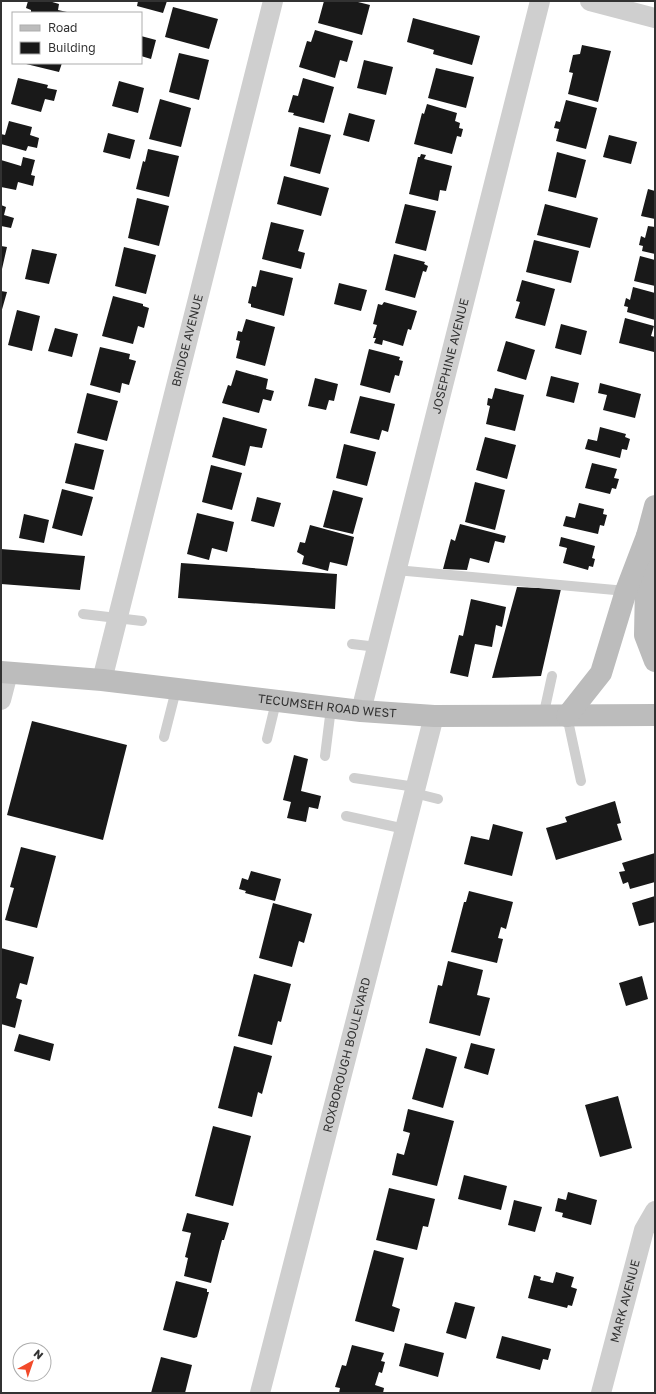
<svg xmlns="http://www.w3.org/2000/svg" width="656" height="1394" font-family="'Golos Text',sans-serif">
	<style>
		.building { fill: #191919 }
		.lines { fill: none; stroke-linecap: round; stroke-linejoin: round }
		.lane { stroke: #cfcfcf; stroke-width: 10 }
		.street { stroke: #cfcfcf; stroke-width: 20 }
		.secondary { stroke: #bcbcbc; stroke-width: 22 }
		.labels { text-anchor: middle; stroke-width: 4; stroke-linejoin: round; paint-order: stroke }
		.street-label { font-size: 12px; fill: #323232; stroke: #fff }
	</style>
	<rect width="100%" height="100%" fill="#fff"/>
	<!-- building -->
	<path class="building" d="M28,1H49L59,4L58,10L67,12V13H31V10L26,8Z
		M138,1H167L163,13L137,6Z
		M324,1H354L370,5L362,35L318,23Z
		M173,7L218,19L209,49L165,37Z
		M413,18L480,36L472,65L433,54L434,50L407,42Z
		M315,30L353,41L347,62L340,60L335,78L299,67L307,41L311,42Z
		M141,36L156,40L151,59L141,56Z
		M582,45L611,51L598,102L568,94L573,73L569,72L573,55L580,54Z
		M179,53L209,60L199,100L169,92Z
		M364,60L393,67L386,95L357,88Z
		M22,63H62L59,72Z
		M436,68L474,77L466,108L428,98Z
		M18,78L48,85L47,88L57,90L54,101L45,99L41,112L11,104Z
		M303,78L334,87L324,123L293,115L294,113L288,112L293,95L298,96Z
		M119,81L144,88L138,113L112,106Z
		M160,99L191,108L181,147L149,139Z
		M566,100L597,108L586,149L556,141L559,129L554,128L556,121L560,122Z
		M427,104L457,113L455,121L460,123L459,128L463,129L461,137L457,136L452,154L414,144L422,113L424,114Z
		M349,113L375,120L369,142L343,135Z
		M9,121L32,127L30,135L39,138L37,148L28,146L26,151L1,144V134L5,135Z
		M299,127L331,135L320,174L290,166Z
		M108,133L135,140L130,159L103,152Z
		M609,135L637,142L631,164L603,157Z
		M148,149L179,156L169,197L136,189L143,161L145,162Z
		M557,152L586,160L576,198L548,191Z
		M421,154L426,155L424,159L452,166L446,191L440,190L438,201L409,194L418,157H420Z
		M23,157L35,160L31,175L35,176L33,186L18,182L16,190L1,187V160L21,166Z
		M284,176L329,188L321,216L277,204Z
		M648,189L655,191V219L641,216Z
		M137,198L169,206L159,246L128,238Z
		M405,204L436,211L426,251L395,243Z
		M545,204L598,218L590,248L537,235Z
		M1,205L6,207L4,215L14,218L11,228L1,226Z
		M271,222L304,230L298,251L305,253L301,269L262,259Z
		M648,226L655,227V254L642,251L643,246L639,245L641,236L645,238Z
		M534,240L579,251L571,283L526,272Z
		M1,246L7,247L2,269H1Z
		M124,247L156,255L146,294L115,286Z
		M32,249L57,254L49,284L25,279Z
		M394,254L425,262L424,264L428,266L426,272L423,271L415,298L385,290Z
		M640,256L655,260V286L634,281Z
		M260,270L293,278L284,316L251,307V304L248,303L252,286L256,287Z
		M522,280L555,289L545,326L515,318L520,302L516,301Z
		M339,283L367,290L361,311L334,304Z
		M633,287L655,293V320L627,312L628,307L624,306L626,298L630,300Z
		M1,291L7,292L1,313Z
		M113,296L143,304V306L149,308L144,328L138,326L133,344L102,336Z
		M384,302L417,311L411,330L408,329L403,346L383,340L382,345L374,343L376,338H373L377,325L373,324L378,304L382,305Z
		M17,310L40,316L32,351L8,345Z
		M625,318L654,326L651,336L655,337L654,352L619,343Z
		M246,319L275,327L265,366L236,358L240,341L236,340L238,331L242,332Z
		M561,324L587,331L581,355L555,348Z
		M55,328L78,334L72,357L48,351Z
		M506,341L535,350L526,380L497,371Z
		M100,347L130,354L129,359L136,361L129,385L122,383L120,393L90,385Z
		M369,349L400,357L399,360L403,361L399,376L395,375L390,393L360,385Z
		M236,370L268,379L266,389L274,391L271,401L263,399L259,413L222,403L228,385L231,386Z
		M551,376L579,383L574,403L546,396Z
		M315,378L338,384L334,401L329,400L326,410L308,406Z
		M600,383L641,394L635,418L603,410L607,395L598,393Z
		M495,388L524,395L515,431L486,424L490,406L487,405L488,398L492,399Z
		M87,393L118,401L107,441L77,433Z
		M360,396L395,404L388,432L382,430L379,440L350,433Z
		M223,417L267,429L262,448L250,446L245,466L212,457Z
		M600,427L626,434L625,437L630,439L627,450L622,449L620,458L585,449L588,439L597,441Z
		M485,437L516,445L507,479L476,470Z
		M75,443L104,450L94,490L65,483Z
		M344,444L376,452L367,486L336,478Z
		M592,463L617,469L614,478L619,479L616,489L612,488L610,494L585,488Z
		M211,465L242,473L232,510L202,502Z
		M475,482L505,490L495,530L465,522Z
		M62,489L93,497L82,536L52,528Z
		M333,490L363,498L353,534L323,527Z
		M257,497L281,503L274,527L251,521Z
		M579,503L604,509L603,514L607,515L604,526L600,525L598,534L563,526L566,516L575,518Z
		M197,513L234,522L227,552L212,548L209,560L187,554Z
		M24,514L49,520L44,543L19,538Z
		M460,524L506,536L504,543L495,541L489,563L470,558L467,570L443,569L451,539L455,541Z
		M310,525L354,537L347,566L330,562L328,571L302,564L304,556L297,552L300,542L305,543Z
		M561,537L595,546L592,558L595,559L593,567L589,566L588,570L563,563L567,548L559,546Z
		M1,549L85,556L80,590L1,584Z
		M181,563L337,574L335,609L178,598Z
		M517,587L561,589L541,676L492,678Z
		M471,599L506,607L502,627L496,625L492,647L475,644L468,677L450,673L459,635L463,636Z
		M32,721L127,745L103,840L7,815Z
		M294,755L308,759L301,791L321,796L318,809L309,807L306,822L287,818L291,802L283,800Z
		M615,801L621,823L617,824L622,840L556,860L546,828L567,822L565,817Z
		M493,824L523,832L512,876L464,864L471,836L489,840Z
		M21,847L56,856L37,928L5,920L14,888L10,887Z
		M655,853V882L630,889L628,882L623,884L619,872L625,871L622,863Z
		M251,871L281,879L275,901L245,893L246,891L239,889L242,878L248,880Z
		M469,891L513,902L506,929L501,927L498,938L503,939L497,963L451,952L464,902H466Z
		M655,896V922L639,926L632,903Z
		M273,903L312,914L304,943L299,941L292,967L259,958Z
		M1,948L34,957L27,985L20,983L16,998L22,1000L15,1028L1,1024Z
		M448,961L483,970L477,995L490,998L480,1036L429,1023L438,985L442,986Z
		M254,974L291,984L281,1022L278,1021L272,1045L238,1036Z
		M642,976L648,999L626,1006L619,983Z
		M19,1034L54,1044L50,1061L14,1051Z
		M471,1043L495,1049L488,1075L464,1068Z
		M234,1046L272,1056L262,1094L258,1092L252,1117L218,1108Z
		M426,1048L457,1057L443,1108L412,1099Z
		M618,1096L632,1148L600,1157L585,1105Z
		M408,1109L454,1121L437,1186L392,1175L397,1153L404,1155L410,1133L403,1131Z
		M213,1126L251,1136L233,1206L195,1196Z
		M464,1175L507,1186L501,1210L458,1199Z
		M389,1188L435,1199L428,1227L423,1226L417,1250L376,1240Z
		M568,1192L597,1200L591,1225L562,1217L563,1213L555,1211L558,1198L566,1200Z
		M514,1200L542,1207L535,1232L508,1225Z
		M187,1213L229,1223L224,1240H222L211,1283L184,1276L188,1258L185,1257L191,1233L182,1231Z
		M374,1250L404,1258L392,1306L400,1309L394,1332L355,1321Z
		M556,1272L574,1277L571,1287L577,1289L572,1306L568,1305L567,1308L528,1298L534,1275L541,1277L540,1280L553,1283Z
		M176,1281L207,1289V1292H209L197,1337L194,1338L163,1330Z
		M455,1302L475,1307L466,1339L446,1333Z
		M502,1336L551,1349L548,1360L543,1359L540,1370L496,1358Z
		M405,1343L444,1353L438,1377L399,1366Z
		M352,1345L384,1353L381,1361L385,1362L382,1373L379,1372L375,1385L384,1388L383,1393H339L340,1388L335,1387L342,1365L346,1366Z
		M161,1357L192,1365L185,1393H151Z"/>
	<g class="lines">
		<!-- lane -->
		<path class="lane" d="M396,570L626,591
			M83,614L142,621
			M352,644L377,647
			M567,716L581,781
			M543,717L552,676
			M164,737L176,690
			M267,739L276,702
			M325,756L331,708
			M354,778L416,787
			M414,793L438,799
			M346,816L405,829"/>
		<!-- street -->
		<g class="street">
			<path d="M590,1L655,18"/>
			<path id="s1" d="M102,680L273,1"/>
			<path d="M1,700L8,673"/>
			<path id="s2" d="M361,711L540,1"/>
			<path id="s3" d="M260,1393L434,716"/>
			<path id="s4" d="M601,1393L644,1230L655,1211"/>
		</g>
		<!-- secondary -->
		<g class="secondary">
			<path d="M655,506L647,536L645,635L655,661"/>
			<path id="s5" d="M1,672L102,680L361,711L434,716L655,715"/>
			<path d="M567,716L601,673L626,591L647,536"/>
		</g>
	</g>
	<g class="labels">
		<!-- street labels -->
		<g class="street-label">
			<text dy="4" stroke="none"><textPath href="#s1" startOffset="350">BRIDGE AVENUE</textPath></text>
			<text dy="4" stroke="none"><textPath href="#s2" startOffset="366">JOSEPHINE AVENUE</textPath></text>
			<text dy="4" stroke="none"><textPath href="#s5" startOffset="328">TECUMSEH ROAD WEST</textPath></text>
			<text dy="4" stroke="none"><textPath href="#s3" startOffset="349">ROXBOROUGH BOULEVARD</textPath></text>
			<text dy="4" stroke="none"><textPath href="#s4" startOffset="95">MARK AVENUE</textPath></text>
		</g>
	</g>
	<!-- border -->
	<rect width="656" height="1394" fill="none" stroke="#323232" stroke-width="4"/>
	<!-- legend -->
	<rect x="12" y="12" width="130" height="52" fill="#ffffff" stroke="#adadad"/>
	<rect x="20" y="25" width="20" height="6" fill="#bcbcbc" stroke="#adadad"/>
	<text x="48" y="32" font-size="12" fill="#323232">Road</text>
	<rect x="20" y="42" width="20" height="12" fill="#191919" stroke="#adadad"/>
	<text x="48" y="52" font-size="12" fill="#323232">Building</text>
	<!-- north arrow -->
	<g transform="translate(32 1362) rotate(40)"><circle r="19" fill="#ffffff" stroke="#adadad"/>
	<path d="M0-3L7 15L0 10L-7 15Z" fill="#f24a2a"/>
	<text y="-6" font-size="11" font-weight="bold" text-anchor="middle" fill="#323232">N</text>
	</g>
</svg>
